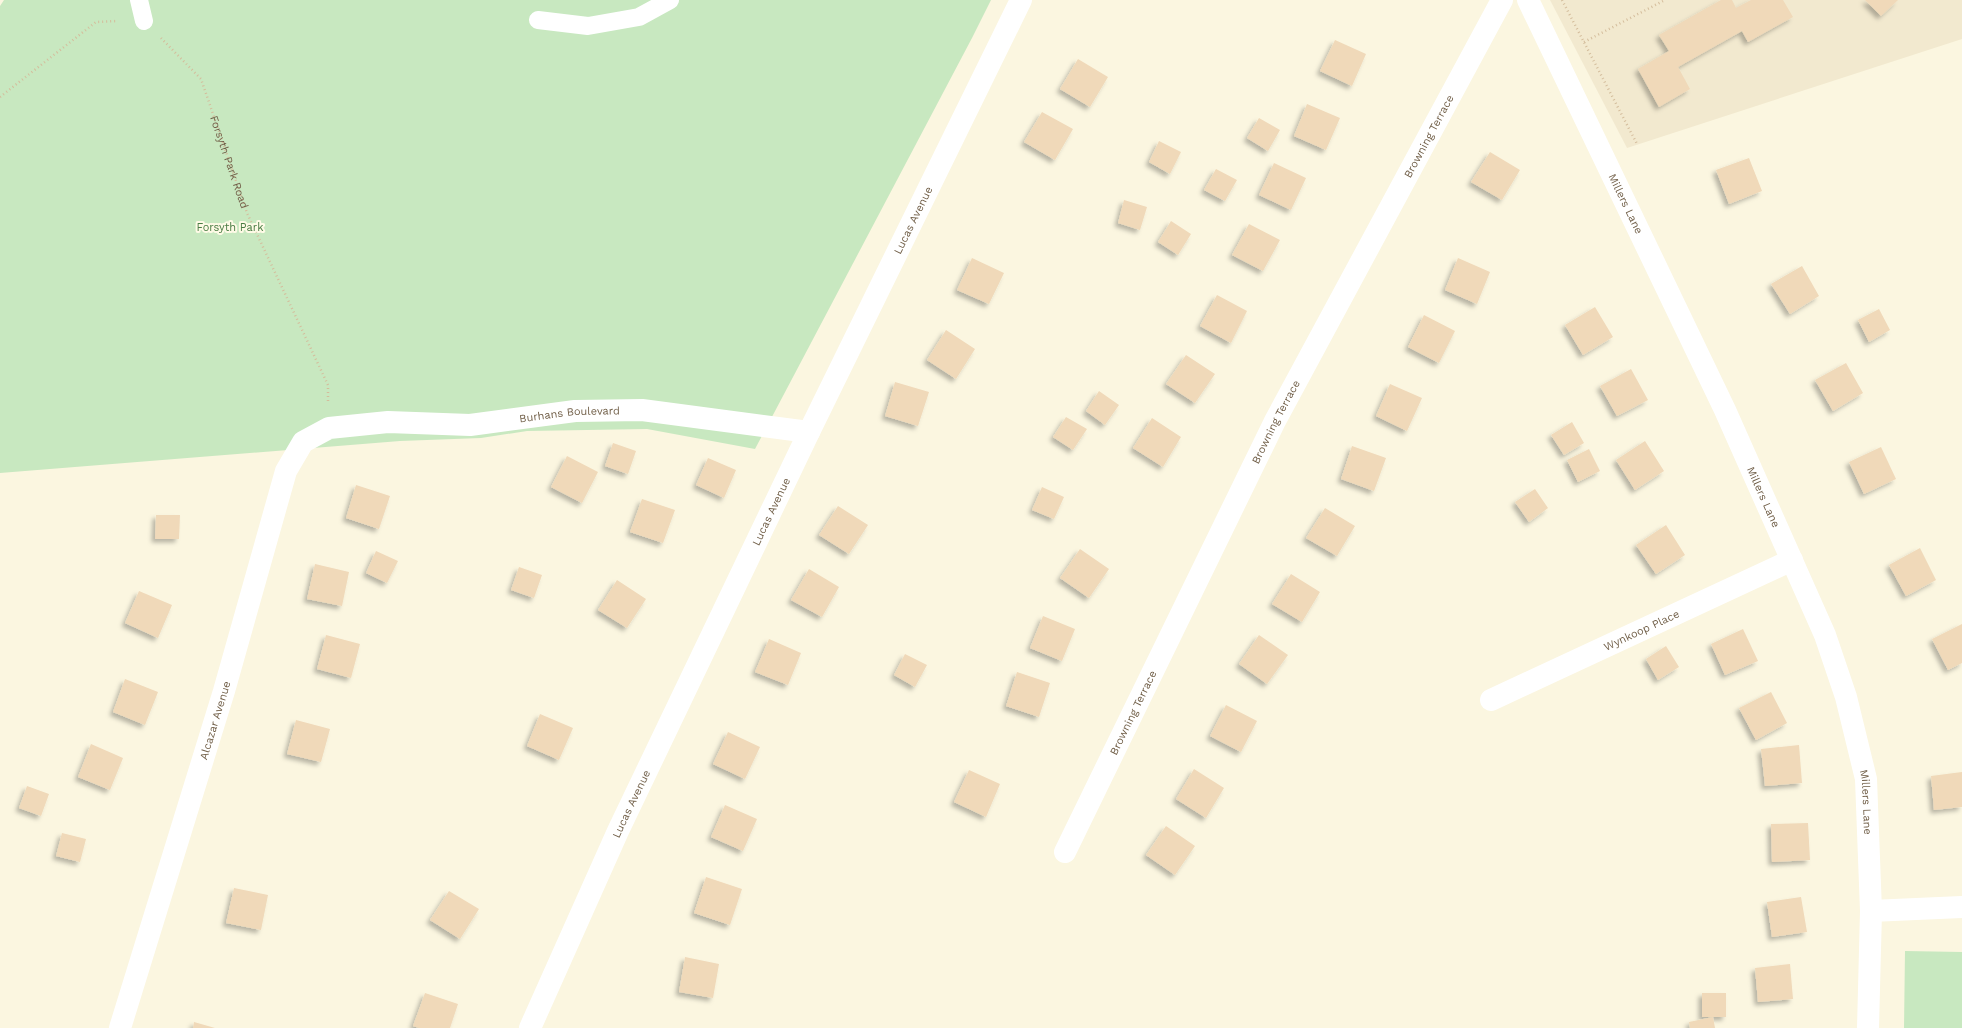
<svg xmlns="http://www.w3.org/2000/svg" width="1962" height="1028" font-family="'Work Sans',sans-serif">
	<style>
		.residential { fill: #f2e9cf }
		.green { fill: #c8e8c0 }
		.building { fill: #f0d9b9; filter: url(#shadow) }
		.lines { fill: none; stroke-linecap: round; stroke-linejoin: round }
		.path { stroke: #d4bd9c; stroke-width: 2.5; stroke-dasharray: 1 3; stroke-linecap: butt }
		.service { stroke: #fff; stroke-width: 18 }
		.minor { stroke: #fff; stroke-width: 22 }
		.tertiary { stroke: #fff; stroke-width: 22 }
		.labels { text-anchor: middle; stroke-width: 4; stroke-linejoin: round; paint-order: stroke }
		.street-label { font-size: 11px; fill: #715f48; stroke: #fefae6 }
		.park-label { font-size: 11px; fill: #497c43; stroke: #fefae6 }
	</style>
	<defs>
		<filter id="shadow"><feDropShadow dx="-3.5" dy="3.5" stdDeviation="2" flood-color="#0004"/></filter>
	</defs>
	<rect width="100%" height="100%" fill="#fbf6e0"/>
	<!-- residential -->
	<path class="residential" d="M1550,0H1962V39L1627,148Z"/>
	<!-- green -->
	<path class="green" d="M4,0H991L972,38L755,449L647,429L527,431L481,438L400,441L0,473V6Z
		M1905,951L1962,952V1028H1904Z"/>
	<!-- building -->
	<path class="building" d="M1721,0H1732L1736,8L1751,0H1783L1793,17L1748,42L1742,31L1678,67L1690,89L1659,107L1638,69L1669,51L1659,35Z
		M1865,0H1898L1881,16Z
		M1335,40L1366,54L1352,86L1320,71Z
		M1078,59L1108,77L1090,107L1060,89Z
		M1307,104L1340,118L1326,150L1294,136Z
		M1042,112L1073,129L1055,160L1024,142Z
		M1259,118L1280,130L1268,151L1247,138Z
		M1159,141L1181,152L1170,174L1149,162Z
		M1490,152L1520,170L1502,200L1471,182Z
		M1749,158L1762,191L1729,204L1716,170Z
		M1274,163L1306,178L1291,210L1259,195Z
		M1216,169L1237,180L1225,201L1204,190Z
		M1124,200L1147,207L1140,230L1118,223Z
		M1171,221L1191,234L1178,255L1158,242Z
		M1249,224L1280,240L1263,271L1232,255Z
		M972,258L1004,273L989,304L957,290Z
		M1458,258L1490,272L1477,304L1445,290Z
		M1802,266L1819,296L1790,314L1771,284Z
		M1217,295L1247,311L1231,343L1200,326Z
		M1595,307L1613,337L1583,355L1565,325Z
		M1879,309L1890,330L1869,342L1858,320Z
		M1424,315L1455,331L1439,363L1408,347Z
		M946,330L975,349L956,379L927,360Z
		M1186,355L1215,374L1195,403L1166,384Z
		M1846,363L1863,393L1833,411L1815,380Z
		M1631,369L1648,400L1617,416L1600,386Z
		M895,382L929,392L918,426L885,416Z
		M1390,384L1422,398L1407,431L1376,416Z
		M1099,391L1119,405L1105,425L1086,411Z
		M1066,417L1087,429L1073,450L1053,437Z
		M1152,418L1181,437L1163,467L1133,448Z
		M1572,422L1584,443L1564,455L1551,435Z
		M1645,441L1664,471L1635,490L1616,460Z
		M613,443L636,451L628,474L605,466Z
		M1352,446L1386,458L1374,491L1341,479Z
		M1881,447L1896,479L1864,494L1849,462Z
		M1589,449L1600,471L1578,482L1567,460Z
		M567,456L598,472L582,503L551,487Z
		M708,458L736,470L724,498L696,485Z
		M356,485L390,496L379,529L346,518Z
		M1042,487L1064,497L1054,519L1032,510Z
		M1535,489L1548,508L1529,522L1515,502Z
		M642,499L675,510L663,543L630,532Z
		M838,506L868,525L849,554L819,535Z
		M1325,508L1355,526L1337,556L1306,538Z
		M156,515H180L179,539H155Z
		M1666,525L1685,555L1656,574L1636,545Z
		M1920,548L1936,580L1906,596L1889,565Z
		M1080,549L1109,569L1089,598L1060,578Z
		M376,551L398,561L387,583L366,573Z
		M315,564L349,572L342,606L307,599Z
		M519,567L542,575L534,598L511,590Z
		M809,569L839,587L822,617L791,600Z
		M1291,574L1320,592L1302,622L1272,604Z
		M617,580L646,599L627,628L598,610Z
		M139,591L172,605L158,638L125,623Z
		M1043,616L1075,629L1062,661L1030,648Z
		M1962,624V663L1948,670L1932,639Z
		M1743,629L1758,661L1725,675L1711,644Z
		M326,635L360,644L351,678L317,669Z
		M1259,635L1288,655L1267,684L1239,664Z
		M769,639L801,653L788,685L755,672Z
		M1666,646L1679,667L1658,680L1646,659Z
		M905,654L927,665L915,687L894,675Z
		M1017,672L1050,683L1039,717L1006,706Z
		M125,679L158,692L145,725L113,712Z
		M1771,692L1787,723L1756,740L1739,708Z
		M1226,705L1257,721L1241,752L1210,736Z
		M540,714L573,728L559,760L527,746Z
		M296,720L330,729L321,762L287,754Z
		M728,732L760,747L745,779L713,764Z
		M91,744L123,758L110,790L78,777Z
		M1799,745L1802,783L1765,786L1761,749Z
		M1194,769L1224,788L1206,818L1176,799Z
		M969,770L1000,784L986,817L954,802Z
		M1962,772V807L1934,810L1931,776Z
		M27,786L49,794L41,816L19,808Z
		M725,805L757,819L743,851L711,837Z
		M1808,823L1810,860L1772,862L1771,824Z
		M1166,826L1195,846L1175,875L1146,855Z
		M62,833L86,839L80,862L56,856Z
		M706,877L742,889L730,925L694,913Z
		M234,888L268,895L261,930L226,923Z
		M449,891L479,909L460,939L430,920Z
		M1801,897L1807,932L1772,937L1767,902Z
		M685,957L719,964L713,998L679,992Z
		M1790,964L1793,999L1758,1002L1755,968Z
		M425,993L458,1004L450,1028H419L413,1026Z
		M1702,993H1726V1017H1702Z
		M1713,1017L1715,1028H1690L1689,1022Z
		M194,1022L215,1028H193Z"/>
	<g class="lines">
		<!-- path -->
		<g class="path">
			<path d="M1562,0L1637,144"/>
			<path id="s1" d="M161,38L201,79L247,213L328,385V401"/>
			<path d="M1584,42L1665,0"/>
			<path d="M0,97L96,22L117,21"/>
		</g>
		<!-- service -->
		<path class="service" d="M139,0L144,21
			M538,20L588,26L639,17L670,0"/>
		<!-- minor -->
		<g class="minor">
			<path id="s2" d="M1528,0L1725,410L1825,635L1846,697L1866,779L1871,911L1868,1028"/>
			<path id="s3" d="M1491,700L1792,560"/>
			<path id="s4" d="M1065,852L1275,421L1502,0"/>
			<path d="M1871,911L1962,907"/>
			<path id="s5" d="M120,1028L224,691L286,471L303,442L329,428L388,422L470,425L575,411L642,410L809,432"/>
		</g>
		<!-- tertiary -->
		<path class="tertiary" id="s6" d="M530,1028L618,831L809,432L1021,0"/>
	</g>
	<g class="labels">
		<!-- street labels -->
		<g class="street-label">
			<text dy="4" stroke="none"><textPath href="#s4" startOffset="803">Browning Terrace</textPath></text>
			<text dy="4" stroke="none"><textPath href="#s1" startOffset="145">Forsyth Park Road</textPath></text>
			<text dy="4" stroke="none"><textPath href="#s2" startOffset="226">Millers Lane</textPath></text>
			<text dy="4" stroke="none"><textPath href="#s6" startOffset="894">Lucas Avenue</textPath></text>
			<text dy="4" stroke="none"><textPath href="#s5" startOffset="886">Burhans Boulevard</textPath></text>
			<text dy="4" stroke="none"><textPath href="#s4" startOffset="479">Browning Terrace</textPath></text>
			<text dy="4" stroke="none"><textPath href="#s2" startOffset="550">Millers Lane</textPath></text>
			<text dy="4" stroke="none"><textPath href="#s6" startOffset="570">Lucas Avenue</textPath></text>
			<text dy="4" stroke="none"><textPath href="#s3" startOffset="166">Wynkoop Place</textPath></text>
			<text dy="4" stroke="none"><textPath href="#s4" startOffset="155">Browning Terrace</textPath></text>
			<text dy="4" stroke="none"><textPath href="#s5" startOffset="322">Alcazar Avenue</textPath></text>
			<text dy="4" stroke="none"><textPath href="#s2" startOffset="874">Millers Lane</textPath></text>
			<text dy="4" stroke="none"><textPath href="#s6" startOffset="246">Lucas Avenue</textPath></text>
		</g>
		<!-- park labels -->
		<g class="park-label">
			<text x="230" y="231">Forsyth Park</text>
		</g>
	</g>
</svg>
